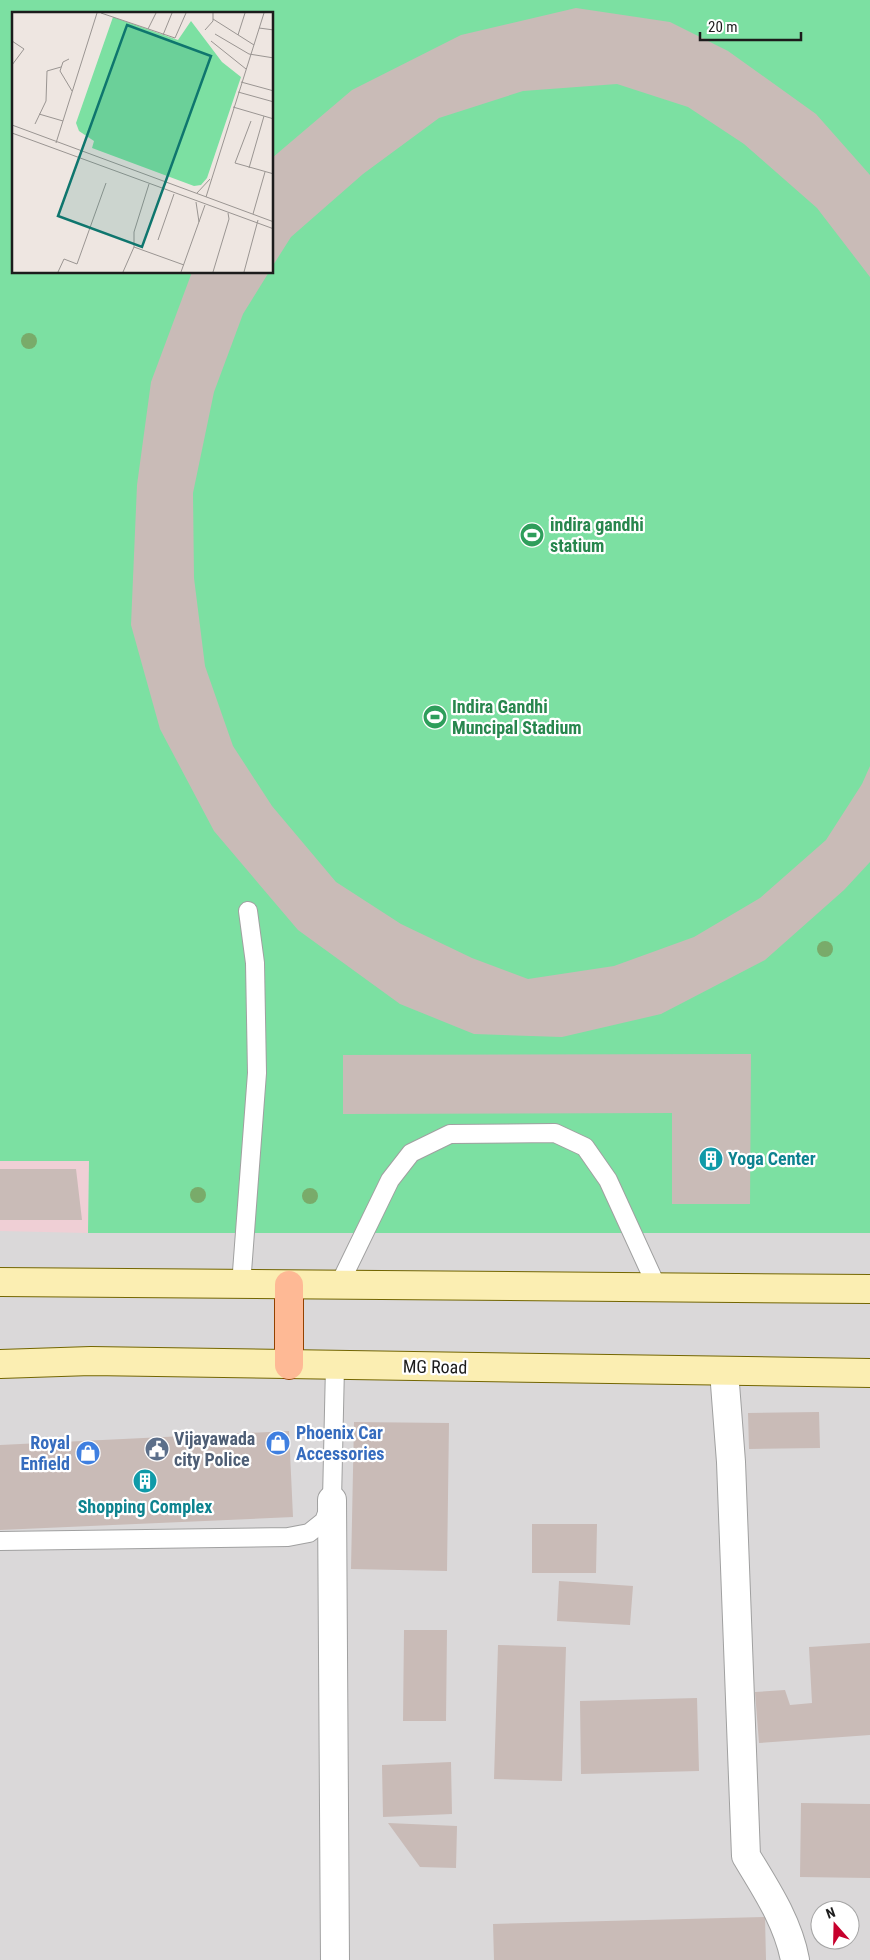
<svg xmlns="http://www.w3.org/2000/svg" width="870" height="1960" font-family="'Roboto Condensed',sans-serif">
	<style>
		.residential { fill: #dad8d9; fill-rule: evenodd }
		.commercial { fill: #efcfd5 }
		.pitch { fill: #7ce0a2; fill-rule: evenodd }
		.building { fill: #c9bbb7 }
		.lines { fill: none; stroke-linecap: round; stroke-linejoin: round }
		.service-casing { stroke: #a0a0a0; stroke-width: 20 }
		.minor-casing { stroke: #a0a0a0; stroke-width: 30 }
		.secondary-casing { stroke: #736602; stroke-width: 30 }
		.primary-casing { stroke: #934100; stroke-width: 30 }
		.service { stroke: #fff; stroke-width: 18 }
		.minor { stroke: #fff; stroke-width: 28 }
		.secondary { stroke: #fbeeb2; stroke-width: 28 }
		.primary { stroke: #feb995; stroke-width: 28 }
		.tree { fill: #79ab6a }
		.labels { text-anchor: middle; stroke-width: 4.5; stroke-linejoin: round; paint-order: stroke }
		.leisure-label { font-size: 18px; font-weight: bold; fill: #27864d; stroke: #fff; text-anchor: start }
		.culture-label { font-size: 18px; font-weight: bold; fill: #0d838f; stroke: #fff; text-anchor: start }
		.street-label { font-size: 18px; fill: #1c1c1c; stroke: #fff }
		.shop-label { font-size: 18px; font-weight: bold; fill: #366cbe; stroke: #fff; text-anchor: start }
		.service-label { font-size: 18px; font-weight: bold; fill: #4e5e75; stroke: #fff; text-anchor: start }
		.inset-road { fill: none; stroke: #9a9592; stroke-width: 1 }
		.view { fill: #0f766e; fill-opacity: 0.15; stroke: #0f766e; stroke-width: 2.5 }
		.inset-edge { fill: none; stroke: #1c1c1c; stroke-width: 2.5 }
	</style>
	<rect width="100%" height="100%" fill="#eee6e1"/>
	<!-- residential -->
	<path class="residential" d="M0,0H870V1960H0ZM14,14H272V272H14ZM820,1910H850V1940H820Z"/>
	<!-- commercial -->
	<path class="commercial" d="M0,1161H89L88,1233L0,1231Z"/>
	<!-- pitch -->
	<path class="pitch" d="M0,0H870V1233H88L89,1161H0ZM14,14H272V272H14Z"/>
	<!-- building -->
	<path class="building" d="M576,8L670,22L728,51L816,114L870,175V277L817,208L744,144L688,107L617,84L523,91L439,118L363,174L291,237L272,267V158L352,90L461,35Z
		M192,272H269L243,314L214,392L193,493L194,578L205,666L233,746L272,806L336,882L401,924L472,958L528,979L614,966L694,937L760,898L826,840L862,784L870,766V862L844,890L765,960L661,1014L562,1037L474,1034L400,1004L298,930L214,831L160,729L131,625L137,485L151,382Z
		M751,1054L750,1204H672V1113L343,1114V1055Z
		M0,1169H76L82,1220H0Z
		M819,1412L820,1448L749,1449L748,1413Z
		M354,1422L449,1423L447,1571L351,1569Z
		M289,1431L293,1517L0,1530V1445Z
		M532,1524H597L596,1573H532Z
		M559,1581L633,1586L630,1625L557,1621Z
		M404,1630H447L446,1721H403Z
		M870,1643V1735L759,1743L755,1692L785,1690L790,1705L812,1703L809,1647Z
		M498,1645L566,1647L562,1781L494,1779Z
		M697,1698L699,1771L581,1774L580,1701Z
		M451,1762L452,1814L383,1817L382,1765Z
		M801,1803L870,1804V1878L800,1877Z
		M388,1823L457,1826L456,1868L420,1867Z
		M765,1917L766,1960H494L493,1924Z"/>
	<g class="lines">
		<defs>
			<path id="service" d="M241,1285L257,1073L255,963L248,911
				M339,1285L390,1180L411,1153L450,1134L555,1133L585,1147L608,1180L657,1287
				M0,1541L288,1537L309,1533L324,1521L332,1500L335,1366"/>
			<path id="minor" d="M724,1371L731,1462L746,1856C766,1889 788,1922 795,1960
				M332,1500L335,1960"/>
			<path id="secondary" d="M0,1282L870,1289
				M0,1364L91,1361L870,1373"/>
			<path id="primary" d="M289,1365V1285"/>
		</defs>
		<!-- service casing -->
		<use href="#service" class="service-casing"/>
		<!-- minor casing -->
		<use href="#minor" class="minor-casing"/>
		<!-- secondary casing -->
		<use href="#secondary" class="secondary-casing"/>
		<!-- primary casing -->
		<use href="#primary" class="primary-casing"/>
		<!-- service -->
		<use href="#service" class="service"/>
		<!-- minor -->
		<use href="#minor" class="minor"/>
		<!-- secondary -->
		<use href="#secondary" class="secondary"/>
		<!-- primary -->
		<use href="#primary" class="primary"/>
	</g>
	<!-- trees -->
	<g class="tree">
		<circle cx="29" cy="341" r="8"/>
		<circle cx="825" cy="949" r="8"/>
		<circle cx="198" cy="1195" r="8"/>
		<circle cx="310" cy="1196" r="8"/>
	</g>
	<!-- icons -->
	<defs>
		<symbol id="stadium-disc" viewBox="-11 -11 22 22"><circle r="9.5" fill="#2e9e5b" stroke="#fff"/><path d="M0-5a6.5 5 0 1 0 0 10a6.5 5 0 1 0 0-10ZM-3.5-1.8h7v3.6h-7Z" fill="#fff"/></symbol>
		<symbol id="building-disc" viewBox="-11 -11 22 22"><circle r="9.5" fill="#0f9aa8" stroke="#fff"/><path d="M-4-6H4V6H1V3H-1V6H-4ZM-2.5-4.3h1.7v1.8h-1.7ZM.8-4.3h1.7v1.8H.8ZM-2.5-1h1.7V.8h-1.7ZM.8-1h1.7V.8H.8Z" fill="#fff"/></symbol>
		<symbol id="shop-disc" viewBox="-11 -11 22 22"><circle r="9.5" fill="#3f7fe0" stroke="#fff"/><path d="M-5-2.5h2.3a2.7 3.5 0 0 1 5.4 0H5L5.5 6h-11ZM-1.5-2.5h3a1.5 2.3 0 0 0-3 0Z" fill="#fff"/></symbol>
		<symbol id="civic-disc" viewBox="-11 -11 22 22"><circle r="9.5" fill="#5c6f8a" stroke="#fff"/><path d="M-.6-6.5H3V-4.5H.6V-3L4-1V1h2V6H-6V1h2V-1L-.6-3ZM-1.2 2.5V6h2.4V2.5Z" fill="#fff"/></symbol>
	</defs>
	<g fill-rule="evenodd">
		<use href="#stadium-disc" x="518" y="521" width="28" height="28"/>
		<use href="#stadium-disc" x="421" y="703" width="28" height="28"/>
		<use href="#building-disc" x="697" y="1145" width="28" height="28"/>
		<use href="#shop-disc" x="264" y="1429" width="28" height="28"/>
		<use href="#civic-disc" x="143" y="1435" width="28" height="28"/>
		<use href="#shop-disc" x="74" y="1439" width="28" height="28"/>
		<use href="#building-disc" x="131" y="1467" width="28" height="28"/>
	</g>
	<g class="labels">
		<!-- leisure labels -->
		<g class="leisure-label">
			<text x="550" y="531">indira gandhi<tspan x="550" dy="21">statium</tspan></text>
			<text x="452" y="713">Indira Gandhi<tspan x="452" dy="21">Muncipal Stadium</tspan></text>
		</g>
		<!-- culture labels -->
		<g class="culture-label">
			<text x="728" y="1165">Yoga Center</text>
			<text x="145" y="1513" text-anchor="middle">Shopping Complex</text>
		</g>
		<!-- street labels -->
		<g class="street-label">
			<text transform="translate(435 1367) rotate(1)" y="6">MG Road</text>
		</g>
		<!-- shop labels -->
		<g class="shop-label">
			<text x="296" y="1439">Phoenix Car<tspan x="296" dy="21">Accessories</tspan></text>
			<text x="70" y="1449" text-anchor="end">Royal<tspan x="70" dy="21">Enfield</tspan></text>
		</g>
		<!-- service labels -->
		<g class="service-label">
			<text x="174" y="1445">Vijayawada<tspan x="174" dy="21">city Police</tspan></text>
		</g>
	</g>
	<!-- overview -->
	<g transform="translate(12 12)">
		<rect width="261" height="261" fill="#eee6e1"/>
		<path d="M101,5L166,28L179,9L210,50L229,65L195,166L189,173L182,174L80,136L82,129L67,119L64,111Z" fill="#7ce0a2"/>
		<path class="inset-road" d="M89,1L163,26L174,1M201,7L242,33M247,16L262,18M136,17L144,1M193,18L201,9V1M203,22L237,42L262,46M151,23L160,1M226,23L233,1M0,29L12,37L0,53M199,29L234,57M57,47L51,50L48,59L60,79M229,70L262,79M226,80L262,90M221,95L262,107M27,102L51,109M239,109L223,151L262,162M23,112L34,89L35,59L49,55M0,113L262,210M0,121L262,217M44,131L85,1M237,156L252,104M185,181L198,167M194,185L252,1M184,190L187,210M241,202L253,160M146,228L162,182M122,235L172,253M46,260L52,247L65,252L94,171M111,260L122,235V220L137,172M169,260L193,193M201,260L217,207L216,201M232,260L246,208"/>
		<path class="view" d="M115,13L199,44L130,235L46,204Z"/>
		<rect width="261" height="261" class="inset-edge"/>
	</g>
	<!-- north arrow -->
	<g transform="translate(835 1925) rotate(340)"><circle r="24" fill="#ffffff" stroke="#a4a4a4"/>
	<path d="M0-4L9 19L0 12L-9 19Z" fill="#c7002d"/>
	<text y="-8" font-size="14" font-weight="bold" text-anchor="middle" fill="#1c1c1c">N</text>
	</g>
	<!-- scale -->
	<path d="M700 32v8h101v-8" fill="none" stroke="#1c1c1c" stroke-width="2.5"/>
	<text x="708" y="32" font-size="15" fill="#1c1c1c" stroke="#ffffff" stroke-width="4" paint-order="stroke">20 m</text>
</svg>
